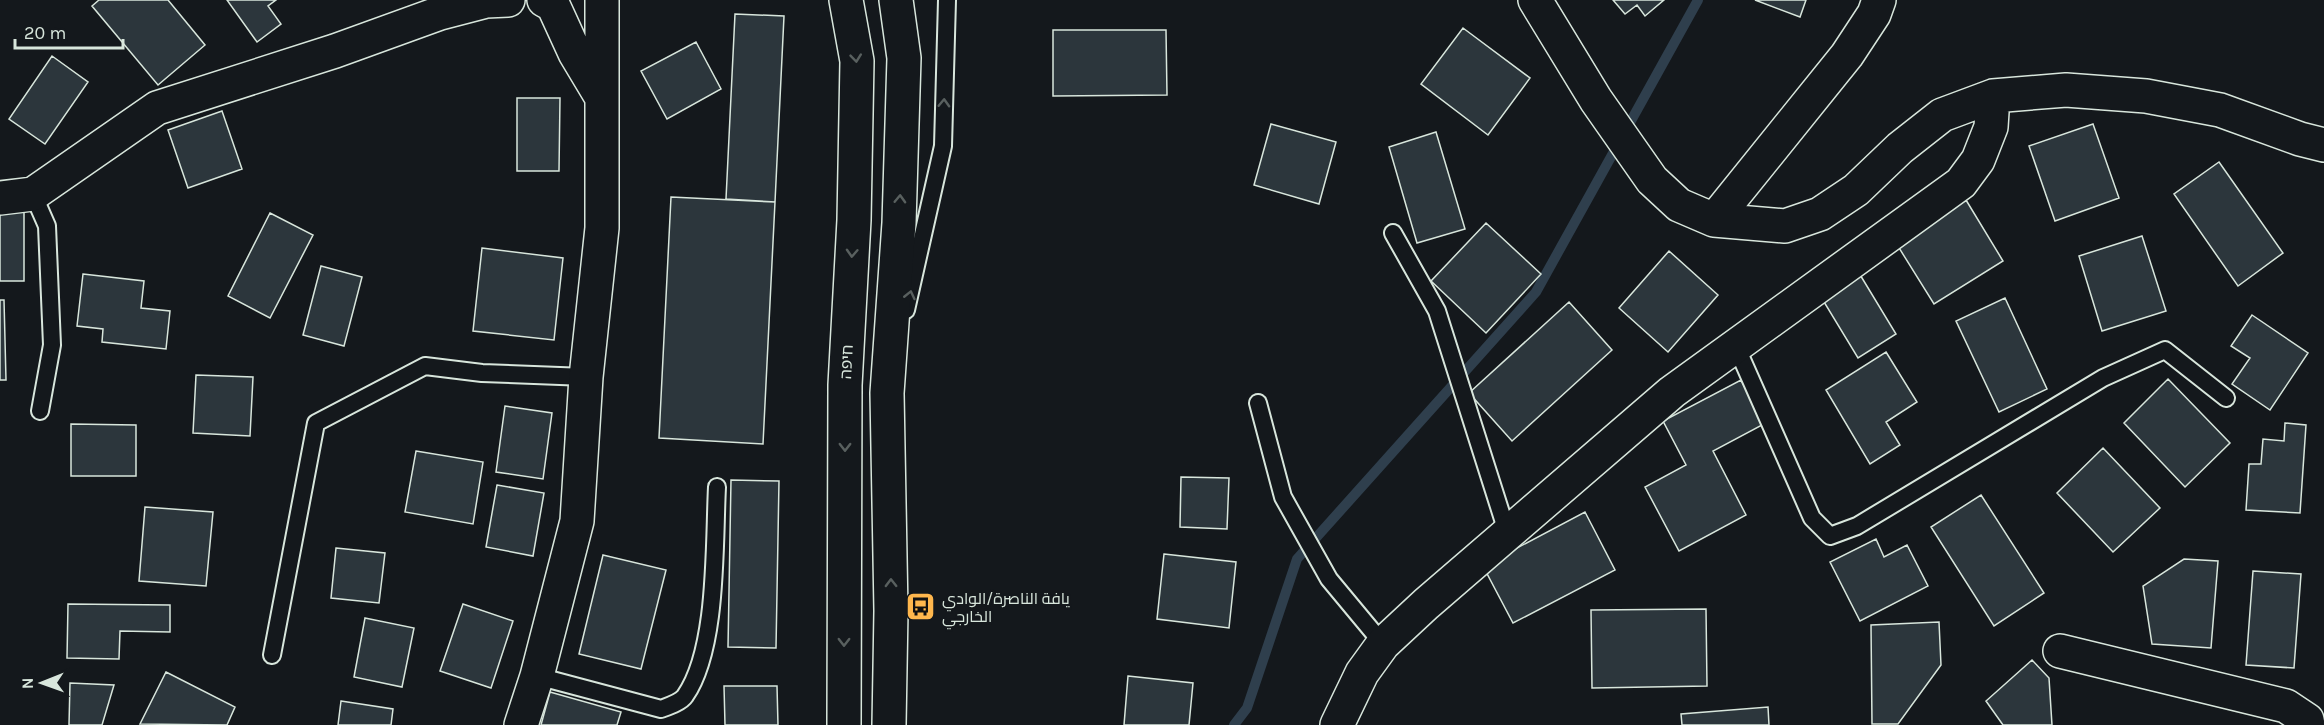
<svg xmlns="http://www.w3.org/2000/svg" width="2324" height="725" font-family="Karla,Cairo,'Noto Sans Hebrew',sans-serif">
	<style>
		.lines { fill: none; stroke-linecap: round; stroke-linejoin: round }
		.stream { stroke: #2f3f4d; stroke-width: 10 }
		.building { fill: #2c363c; stroke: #d8e6dc; stroke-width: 1.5 }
		.lane-casing { stroke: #d8e6dc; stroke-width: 20 }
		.street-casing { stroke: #d8e6dc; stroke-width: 36 }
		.highway-casing { stroke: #d8e6dc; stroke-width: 36 }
		.lane { stroke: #14181c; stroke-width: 16 }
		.street { stroke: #14181c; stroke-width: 33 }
		.highway { stroke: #14181c; stroke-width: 33 }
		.oneway { stroke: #59605f }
		.labels { text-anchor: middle; stroke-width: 4.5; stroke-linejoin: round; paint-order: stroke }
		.street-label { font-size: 16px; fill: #d8e6dc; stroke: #14181c }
		.poi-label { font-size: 16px; fill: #d8e6dc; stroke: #14181c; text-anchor: start }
	</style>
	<rect width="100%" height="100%" fill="#14181c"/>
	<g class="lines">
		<!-- stream -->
		<path class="stream" d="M1234,725L1247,708L1297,559L1536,292L1698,0"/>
	</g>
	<!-- building -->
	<path class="building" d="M99,0H168L205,45L158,85L92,6Z
		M227,0H276L268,6L281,24L257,42Z
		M1613,0H1664L1645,16L1637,5L1625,14Z
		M1755,0H1806L1800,17Z
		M735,14L784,16L775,202L726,199Z
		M1463,28L1530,78L1488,135L1421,84Z
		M1053,30H1166L1167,95L1053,96Z
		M696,42L721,89L667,119L641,71Z
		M52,56L88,82L45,144L9,119Z
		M517,98H560L559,171H517Z
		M222,111L242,169L188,188L168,130Z
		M1271,124L1336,142L1319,204L1254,185Z
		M2093,124L2119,198L2055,221L2029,146Z
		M1436,132L1465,229L1417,243L1389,147Z
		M2219,162L2283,253L2238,286L2174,194Z
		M671,197L775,202L763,444L659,438Z
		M1966,200L2003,261L1934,304L1896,243Z
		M0,212H24V281H0Z
		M270,213L313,235L270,318L228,296Z
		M1486,223L1541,274L1486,333L1431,281Z
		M2142,236L2166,311L2102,331L2079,256Z
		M482,248L563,258L554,340L473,331Z
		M1669,251L1718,295L1668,352L1619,308Z
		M321,266L362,277L344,346L303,335Z
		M1859,273L1896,334L1858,358L1821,297Z
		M83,274L144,281L141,308L170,311L166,349L102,342L103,329L77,326Z
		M2005,298L2047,389L1999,412L1956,321Z
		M0,300H4L6,380H0Z
		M1569,302L1612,350L1512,441L1469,393Z
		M2252,315L2308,353L2270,410L2232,384L2250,358L2231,346Z
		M1886,352L1917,402L1886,422L1900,445L1870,464L1826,390Z
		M196,375L253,377L250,436L193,433Z
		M2168,379L2230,443L2185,487L2124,423Z
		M1741,380L1764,424L1713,451L1746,515L1679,551L1645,487L1686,465L1663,421Z
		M505,406L552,413L543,479L496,472Z
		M2285,423L2306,425L2300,513L2246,510L2249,464H2261L2263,439L2284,441Z
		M71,424L136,425V476H71Z
		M2103,448L2160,508L2113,552L2057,493Z
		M416,451L483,462L473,524L405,512Z
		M1181,477L1229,478L1227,529L1180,527Z
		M731,480L779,481L776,648L728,647Z
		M497,485L544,493L533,556L486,547Z
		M1981,495L2044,593L1994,626L1931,527Z
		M145,507L213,512L206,586L139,581Z
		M1585,512L1615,570L1513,623L1483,566Z
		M1876,539L1884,557L1907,545L1928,586L1860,621L1830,562Z
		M336,548L385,553L379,603L331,598Z
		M1164,554L1236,562L1229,628L1157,619Z
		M603,555L666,570L641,669L579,654Z
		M2184,559L2218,561L2211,648L2152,644L2143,586Z
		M2253,571L2301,574L2294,668L2246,665Z
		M68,604L170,605V632L120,631L119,659L67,658Z
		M463,604L513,621L491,688L440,671Z
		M1706,609L1707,686L1592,688L1591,610Z
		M365,618L414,628L402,687L354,677Z
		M1939,622L1941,665L1898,724H1872L1871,625Z
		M2032,660L2049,678L2052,725H2003L1986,701Z
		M166,672L235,707L227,725L140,724Z
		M1128,676L1193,683L1189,725H1124Z
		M70,683L114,685L102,725H69Z
		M724,686H777L778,725H725Z
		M550,692L621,712L617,725H541Z
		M341,701L393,709L391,725H338Z
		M1768,707L1769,725H1682L1681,714Z"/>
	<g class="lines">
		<defs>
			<path id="lane" d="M33,194L47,226L52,345L40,411
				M1393,233L1437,311L1508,535
				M906,310L943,146L947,0
				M1736,346L1812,518L1830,536L1857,526L2103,378L2165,350L2226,398
				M1258,403L1283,497L1329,579L1383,644
				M272,655L316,423L425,366L482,373L586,377
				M537,676L661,709C669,706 681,702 685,696C718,649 714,544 717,487"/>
			<path id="street" d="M544,0L553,5L575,53L602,98
				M1535,0L1596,100L1652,180L1679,205L1714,220L1785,226L1820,214L1856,190L1900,148L1942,115L1993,96L2066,90L2146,96L2220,110L2300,139L2324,145
				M0,198L33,194L157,108L335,51L440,13L486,1L508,0
				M1714,220L1847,55L1874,14L1879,0
				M2060,651L2286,706L2307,720L2308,725
				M521,725L537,676L577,521L586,377L602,228V0
				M1337,725L1362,673L1383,644L1426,604L1672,392L1961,183L1978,160L1991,127L1993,96"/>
			<path id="highway" d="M844,725L845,385L854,220L857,61L846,0
				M889,725L891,611L887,393L899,223L904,58L896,0"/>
		</defs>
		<!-- lane casing -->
		<use href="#lane" class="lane-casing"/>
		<!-- street casing -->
		<use href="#street" class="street-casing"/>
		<!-- highway casing -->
		<use href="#highway" class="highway-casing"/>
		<!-- lane -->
		<use href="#lane" class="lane"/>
		<!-- street -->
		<use href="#street" class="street"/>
		<!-- highway -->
		<use href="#highway" class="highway"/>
	</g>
	<!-- one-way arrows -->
	<defs><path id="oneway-chevron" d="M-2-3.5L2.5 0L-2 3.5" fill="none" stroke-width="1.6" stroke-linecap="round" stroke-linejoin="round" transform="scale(1.5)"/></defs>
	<g class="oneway">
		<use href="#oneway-chevron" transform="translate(856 58) rotate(84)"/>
		<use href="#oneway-chevron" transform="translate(944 103) rotate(-88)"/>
		<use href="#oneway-chevron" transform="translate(900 199) rotate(-88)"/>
		<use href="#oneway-chevron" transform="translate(852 253) rotate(93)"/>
		<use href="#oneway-chevron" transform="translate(910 295) rotate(-77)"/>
		<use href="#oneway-chevron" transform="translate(845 447) rotate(90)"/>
		<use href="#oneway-chevron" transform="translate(891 583) rotate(-91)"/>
		<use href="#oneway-chevron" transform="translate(844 642) rotate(90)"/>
	</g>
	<!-- icons -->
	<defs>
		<symbol id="bus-square" viewBox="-11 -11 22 22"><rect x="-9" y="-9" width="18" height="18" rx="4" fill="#ffb74d" stroke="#14181c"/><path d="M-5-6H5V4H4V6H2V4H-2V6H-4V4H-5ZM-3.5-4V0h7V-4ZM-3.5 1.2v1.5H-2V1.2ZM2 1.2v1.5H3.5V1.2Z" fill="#111"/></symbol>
	</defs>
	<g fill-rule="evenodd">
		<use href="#bus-square" x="904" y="590" width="33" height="33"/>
	</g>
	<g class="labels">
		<!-- street labels -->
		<g class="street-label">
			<text transform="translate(846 362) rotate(-87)" y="6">חיפה</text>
		</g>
		<!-- poi labels -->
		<g class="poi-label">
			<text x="942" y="604">يافة الناصرة/الوادي<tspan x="942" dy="18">الخارجي</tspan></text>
		</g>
	</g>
	<!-- north arrow -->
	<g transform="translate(42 683) rotate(269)" stroke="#14181c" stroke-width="4.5" paint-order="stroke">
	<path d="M0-4.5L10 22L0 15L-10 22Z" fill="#d8e6dc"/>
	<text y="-9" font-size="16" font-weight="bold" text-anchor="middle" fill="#d8e6dc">N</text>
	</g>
	<!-- scale -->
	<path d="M15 39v9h108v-9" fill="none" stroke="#d8e6dc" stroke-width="3"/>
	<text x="24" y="39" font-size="18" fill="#d8e6dc" stroke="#14181c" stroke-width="4.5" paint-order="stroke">20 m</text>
</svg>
